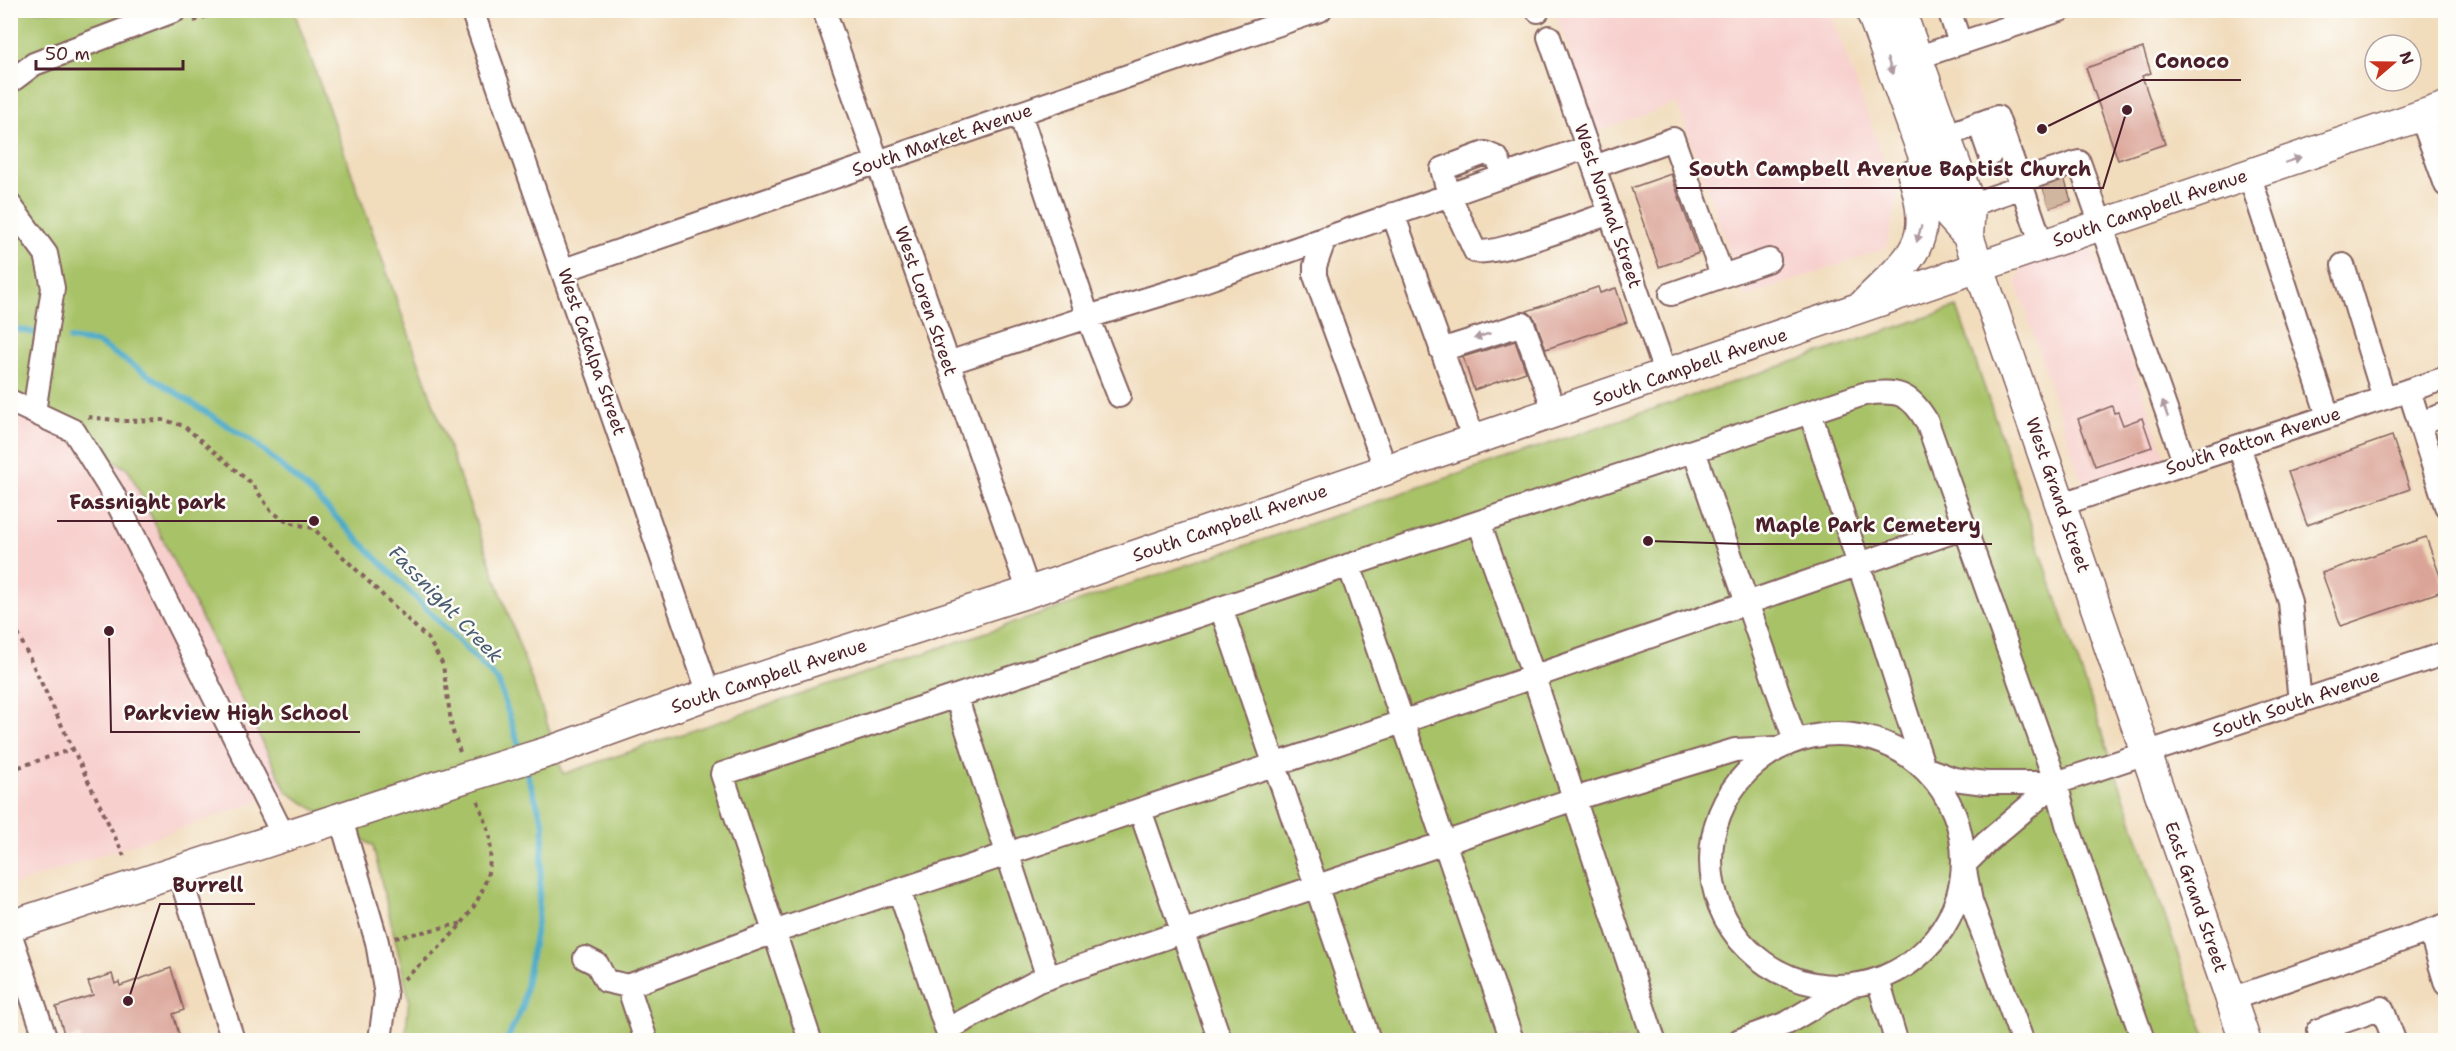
<svg xmlns="http://www.w3.org/2000/svg" width="2456" height="1051" font-family="'Shantell Sans',sans-serif">
	<style>
		.built { fill: #f7d0cd }
		.green { fill: #a8c268; stroke: #79704a; stroke-width: 1.5 }
		.lines { fill: none; stroke-linecap: round; stroke-linejoin: round }
		.stream { stroke: #46a9c6; stroke-width: 6 }
		.building { fill: #dba498 }
		.minor-tunnel { stroke: #d0b69f; stroke-width: 22; stroke-dasharray: 22 11; stroke-linecap: butt }
		.minor-casing { stroke: #84615e; stroke-width: 26 }
		.major-casing { stroke: #84615e; stroke-width: 33 }
		.path { stroke: #84615e; stroke-width: 4; stroke-dasharray: 4.5 4.5; stroke-linecap: butt }
		.minor { stroke: #fff; stroke-width: 22 }
		.major { stroke: #fff; stroke-width: 30 }
		.major-bridge-casing { stroke: #84615e; stroke-width: 33; stroke-linecap: butt }
		.major-bridge { stroke: #fff; stroke-width: 30 }
		.oneway { fill: #ae9aa0 }
		.labels { text-anchor: middle; stroke-width: 5; stroke-linejoin: round; paint-order: stroke }
		.street-label { font-size: 18px; fill: #4a1f2b; stroke: #fdfcf7 }
		.water-label { font-size: 20px; font-style: italic; fill: #485d71; stroke: #fdfcf7 }
		.leader { fill: none; stroke: #4a1f2b; stroke-width: 2 }
		.callout-dot { fill: #4a1f2b; stroke: #fdfcf7; stroke-width: 2 }
		.callout-label { font-size: 20px; text-anchor: middle; font-weight: bold; fill: #4a1f2b; stroke: #fdfcf7; stroke-width: 5; stroke-linejoin: round; paint-order: stroke }
	</style>
	<rect width="100%" height="100%" fill="#fdfcf7"/>
	<filter id="ink" filterUnits="userSpaceOnUse"><feTurbulence type="fractalNoise" baseFrequency=".0167" numOctaves="2"/><feDisplacementMap in="SourceGraphic" scale="12" xChannelSelector="R" yChannelSelector="G"/><feConvolveMatrix kernelMatrix="1 2 1 2 8 2 1 2 1" color-interpolation-filters="sRGB"/></filter>
	<filter id="wash" filterUnits="userSpaceOnUse"><feTurbulence type="fractalNoise" baseFrequency=".008" numOctaves="4" result="noise"/><feDisplacementMap in="SourceGraphic" scale="24" xChannelSelector="R" yChannelSelector="G"/><feGaussianBlur stdDeviation="1.35" result="paint"/><feColorMatrix in="noise" values="0 0 0 0 0 0 0 0 0 0 0 0 0 0 0 0 0 1.4 0 .05"/><feComposite in="paint" operator="in"/></filter>
	<g filter="url(#wash)">
		<rect width="100%" height="100%" fill="#f1dcbc"/>
		<!-- built -->
		<path class="built" d="M1555,11H1830L1898,199L1886,248L1746,297L1677,103L1598,131Z
			M2090,242L2167,462L2094,484L2087,483L2080,477L2017,284L2020,271L2026,265Z
			M10,408L128,469L287,792L11,886Z"/>
		<!-- green -->
		<path class="green" d="M10,11H294L548,726L563,774L1957,307L2207,1040H405L409,998L373,846L287,792L128,469L11,408Z"/>
		<g class="lines">
			<!-- stream -->
			<path class="stream" d="M10,328L42,334
				M70,339L98,343L256,444L312,493L498,681L521,752
				M507,1040L522,1008L538,917L544,825L525,767"/>
		</g>
		<g id="blocks">
			<!-- building -->
			<path class="building" d="M2143,48L2151,73L2142,76L2165,144L2118,160L2086,68Z
				M1671,174L1699,253L1659,267L1631,188Z
				M2065,181L2071,201L2050,207L2043,188Z
				M1598,287L1600,293L1616,288L1627,322L1546,349L1535,319L1527,311Z
				M1515,341L1526,372L1474,390L1463,357Z
				M2112,406L2114,413L2118,412L2123,425L2142,418L2152,447L2095,466L2078,419Z
				M2392,436L2410,489L2307,525L2288,472Z
				M2426,537L2445,590L2341,626L2322,573Z
				M171,968L184,1010L173,1014L181,1041H82L80,1035L66,1040L56,1007L93,995L88,982L112,974L115,984L119,982L120,986Z"/>
		</g>
	</g>
	<g filter="url(#ink)">
		<use href="#blocks" fill-opacity="0" stroke="#84615e" stroke-width="1.5"/>
		<g class="lines">
			<!-- minor-tunnel -->
			<path class="minor-tunnel" d="M1990,155L1998,174
				M2046,197L2068,190"/>
			<defs>
				<path id="minor" d="M472,10L709,694
					M824,10L1029,592
					M1537,10L1538,11
					M1949,10L1960,43
					M1549,37L1666,375
					M1916,58L2060,10
					M10,82L34,64L176,10
					M2421,116L2446,185
					M1979,123L1990,155
					M1944,136L1997,117L2020,181
					M1594,167L1673,139L1722,275
					M2249,174L2328,416
					M1505,176L1497,158L1485,153L1442,169L1449,195L1475,251C1494,257 1586,221 1610,213
					M10,205L46,254L53,288L34,412
					M1970,205L2022,187
					M1393,214L1474,440
					M1325,238L1315,266V276L1386,470
					M2042,245L2020,181L2079,162L2185,464
					M2343,265L2384,398
					M564,270L1320,10
					M1671,294L1769,260
					M1441,350L1523,324L1555,413
					M948,363L1088,317L1020,114
					M2409,390L2446,506
					M1119,396L1088,317L1186,287L1587,147
					M10,401L74,431L112,492L283,835
					M1810,412L1924,768L1954,779L1985,783H2056L2446,653
					M2419,423L2446,414
					M2239,446L2290,602L2300,702
					M1694,451L1795,740
					M2062,504L2446,378
					M1479,522L1534,677L1654,1040
					M1349,565L1512,1040
					M1221,608L1369,1040
					M956,696L1048,978
					M1711 860a126 126 0 1 1 252 0a126 126 0 1 1-252 0Z
					M1140,810L1220,1040
					M340,816L377,942L386,995L380,1040
					M178,870L233,1040
					M899,890L950,1040
					M2430,931L2446,984
					M10,933L46,1040
					M585,958L597,964L606,981L628,986L774,932L1402,722L1964,528
					M1878,980L1896,1040
					M628,986L646,1040
					M2231,999L2446,925
					M948,1029L1038,981L1574,799L1735,750L1777,748
					M810,1040L722,774L1864,394C1897,390 1910,392 1927,422L2056,783L2067,824L2143,1040
					M1740,1040L1787,1023L1848,987
					M2022,1040L1971,901L1964,865L1987,842L2056,783
					M2323,1040L2319,1030L2382,1008L2394,1040"/>
				<path id="major" d="M1871,10L1942,207L1968,236
					M1900,10L1970,205L1968,236L2245,1040
					M1866,302C1912,256 1936,244 1913,175
					M551,751L709,694L1029,592L2446,107
					M10,926L438,786"/>
			</defs>
			<!-- minor casing -->
			<use href="#minor" class="minor-casing"/>
			<!-- major casing -->
			<use href="#major" class="major-casing"/>
			<!-- path -->
			<path class="path" d="M194,21L224,10
				M88,417L124,421L164,420L184,426L253,485L271,511L287,522L313,528L429,640L443,665L452,729L461,755
				M10,617L124,856
				M10,770L73,749
				M395,938L463,923
				M404,979C447,941 496,903 490,839C489,826 481,811 477,799"/>
			<!-- minor -->
			<use href="#minor" class="minor"/>
			<!-- major -->
			<use href="#major" class="major"/>
			<defs>
				<path id="major-bridge" d="M438,786L551,751"/>
			</defs>
			<!-- major-bridge casing -->
			<use href="#major-bridge" class="major-bridge-casing"/>
			<!-- major-bridge -->
			<use href="#major-bridge" class="major-bridge"/>
		</g>
		<!-- one-way arrows -->
		<defs><path id="oneway-solid" d="M-6-.8H1V-3.2L6.5 0L1 3.2V.8H-6Z" transform="scale(1.5)"/></defs>
		<g class="oneway">
			<use href="#oneway-solid" transform="translate(1890 66) rotate(70)"/>
			<use href="#oneway-solid" transform="translate(2293 160) rotate(-19)"/>
			<use href="#oneway-solid" transform="translate(1919 234) rotate(106)"/>
			<use href="#oneway-solid" transform="translate(1482 336) rotate(162)"/>
			<use href="#oneway-solid" transform="translate(2165 409) rotate(-109)"/>
		</g>
	</g>
	<g class="labels">
		<!-- street labels -->
		<g class="street-label">
			<text transform="translate(942 140) rotate(-19)" y="6">South Market Avenue</text>
			<text transform="translate(1608 206) rotate(71)" y="6">West Normal Street</text>
			<text transform="translate(2150 208) rotate(-19)" y="6">South Campbell Avenue</text>
			<text transform="translate(926 301) rotate(71)" y="6">West Loren Street</text>
			<text transform="translate(592 352) rotate(71)" y="6">West Catalpa Street</text>
			<text transform="translate(1690 367) rotate(-19)" y="6">South Campbell Avenue</text>
			<text transform="translate(2253 441) rotate(-18)" y="6">South Patton Avenue</text>
			<text transform="translate(2058 495) rotate(71)" y="6">West Grand Street</text>
			<text transform="translate(1230 523) rotate(-19)" y="6">South Campbell Avenue</text>
			<text transform="translate(769 676) rotate(-18)" y="6">South Campbell Avenue</text>
			<text transform="translate(2296 703) rotate(-19)" y="6">South South Avenue</text>
			<text transform="translate(2196 897) rotate(71)" y="6">East Grand Street</text>
		</g>
		<!-- water labels -->
		<g class="water-label">
			<text transform="translate(446 604) rotate(46)" y="7">Fassnight Creek</text>
		</g>
	</g>
	<!-- callouts -->
	<path class="leader" d="M2042 129L2142 80H2241M2127 110L2103 188H1676M314 521L238 521H57M1648 541L1743 544H1992M109 631L111 732H360M128 1001L160 904H255"/>
	<g class="callout-dot">
		<circle cx="2042" cy="129" r="6"/>
		<circle cx="2127" cy="110" r="6"/>
		<circle cx="314" cy="521" r="6"/>
		<circle cx="1648" cy="541" r="6"/>
		<circle cx="109" cy="631" r="6"/>
		<circle cx="128" cy="1001" r="6"/>
	</g>
	<g class="callout-label">
		<text x="2192" y="68">Conoco</text>
		<text x="1890" y="176">South Campbell Avenue Baptist Church</text>
		<text x="148" y="509">Fassnight park</text>
		<text x="1868" y="532">Maple Park Cemetery</text>
		<text x="236" y="720">Parkview High School</text>
		<text x="208" y="892">Burrell</text>
	</g>
	<!-- margin -->
	<rect width="2456" height="1051" fill="none" stroke="#fdfcf7" stroke-width="36"/>
	<!-- north arrow -->
	<g transform="translate(2393 63) rotate(70)"><circle r="28" fill="#fdfcf7" stroke="#b5a4a5" stroke-width="1.5"/>
	<path d="M0-4.5L10 22L0 15L-10 22Z" fill="#c8321e"/>
	<text y="-9" font-size="16" font-weight="bold" text-anchor="middle" fill="#4a1f2b">N</text>
	</g>
	<!-- scale -->
	<path d="M36 60v9h147v-9" fill="none" stroke="#4a1f2b" stroke-width="3"/>
	<text x="45" y="60" font-size="18" fill="#4a1f2b" stroke="#fdfcf7" stroke-width="4.5" paint-order="stroke">50 m</text>
</svg>
